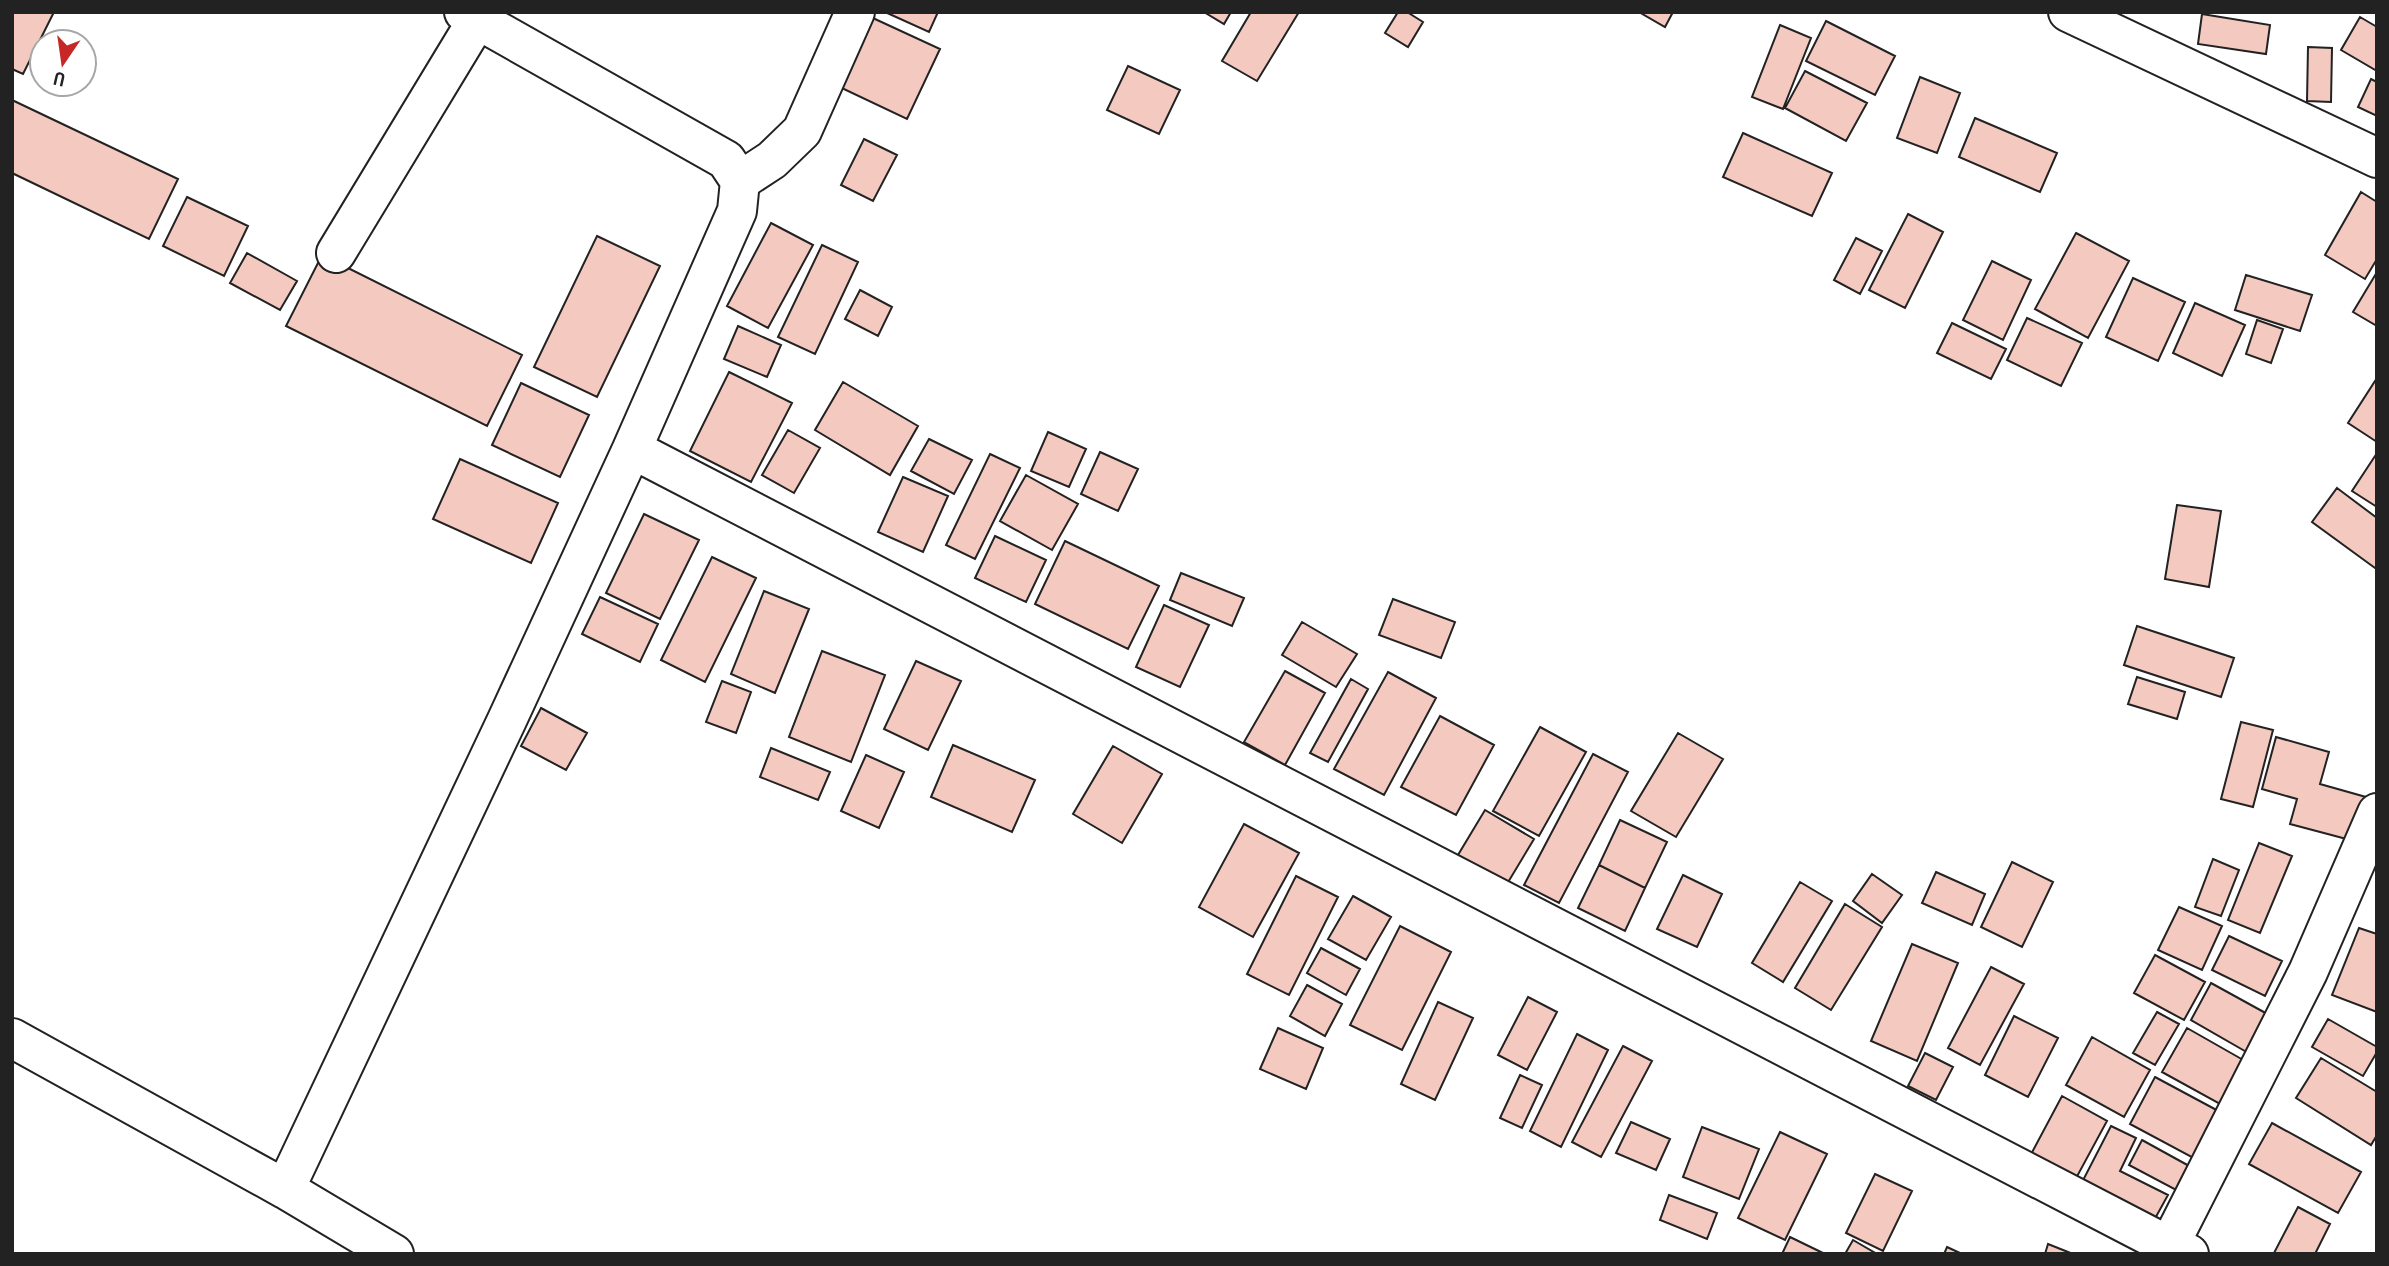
<svg xmlns="http://www.w3.org/2000/svg" width="2389" height="1266" font-family="'Archivo Narrow',sans-serif">
	<style>
		.building { fill: #f3c9c0; stroke: #222; stroke-width: 2 }
		.lines { fill: none; stroke-linecap: round; stroke-linejoin: round }
		.street-casing { stroke: #222; stroke-width: 42 }
		.street { stroke: #fff; stroke-width: 38 }
	</style>
	<rect width="100%" height="100%" fill="#fff"/>
	<!-- building -->
	<path class="building" d="M12,12H54L23,74L12,69Z
		M885,12H938L929,32Z
		M1204,12H1231L1224,24Z
		M1251,12H1299L1257,81L1222,61Z
		M1398,12H1407L1423,22L1408,47L1385,33Z
		M1639,12H1673L1665,27Z
		M862,13L940,49L907,119L829,82Z
		M2202,14L2270,25L2266,54L2198,44Z
		M2360,17L2377,27V71L2341,50Z
		M1826,21L1895,56L1875,95L1806,61Z
		M1780,25L1811,38L1783,109L1752,97Z
		M2308,47L2332,48L2331,102L2307,101Z
		M1128,66L1180,90L1159,134L1107,110Z
		M1805,71L1867,103L1846,141L1785,108Z
		M1920,77L1960,93L1937,153L1897,138Z
		M2371,79L2377,82V116L2358,107Z
		M12,100L178,179L149,239L12,173Z
		M1975,118L2057,153L2040,192L1959,157Z
		M1743,133L1832,173L1812,216L1723,177Z
		M864,139L897,155L873,201L841,185Z
		M2361,192L2377,202V259L2365,279L2325,255Z
		M187,197L248,226L224,276L163,246Z
		M1908,214L1943,232L1905,308L1869,290Z
		M771,223L813,245L768,328L727,306Z
		M2076,233L2129,261L2088,338L2035,309Z
		M597,236L660,266L597,397L534,367Z
		M1856,238L1882,251L1860,294L1834,280Z
		M822,245L858,262L815,354L778,337Z
		M247,253L297,281L280,310L230,283Z
		M322,255L522,355L487,426L286,326Z
		M1992,261L2031,280L2003,340L1963,320Z
		M2377,272V326L2353,312Z
		M2246,275L2312,295L2300,331L2235,310Z
		M2133,278L2185,302L2158,361L2106,337Z
		M860,290L892,307L878,336L845,319Z
		M2195,303L2245,325L2222,376L2173,353Z
		M2027,318L2082,343L2061,386L2007,360Z
		M2257,320L2283,329L2271,363L2246,354Z
		M1952,323L2006,349L1991,379L1937,353Z
		M738,326L781,345L767,377L724,359Z
		M729,372L792,403L751,482L690,451Z
		M2377,378V442L2348,423Z
		M843,382L918,426L890,475L815,430Z
		M521,383L589,415L560,477L492,445Z
		M788,430L820,448L794,493L762,475Z
		M1048,432L1086,449L1069,487L1031,471Z
		M929,439L972,460L954,494L911,471Z
		M1100,452L1138,469L1118,511L1081,494Z
		M2377,453V507L2352,491Z
		M990,454L1020,468L975,559L946,545Z
		M460,459L558,503L531,563L433,519Z
		M1026,475L1078,504L1052,550L1000,521Z
		M903,477L948,496L923,552L878,532Z
		M2337,488L2377,518V566L2375,568L2312,522Z
		M2177,505L2221,511L2209,587L2165,579Z
		M644,514L699,540L660,619L606,593Z
		M995,536L1046,560L1026,602L975,578Z
		M1065,541L1159,586L1128,649L1035,604Z
		M712,557L756,578L705,682L661,660Z
		M1181,573L1244,598L1232,626L1170,600Z
		M764,591L809,609L775,693L731,674Z
		M600,597L658,624L640,662L582,634Z
		M1393,599L1455,622L1441,658L1379,635Z
		M1164,605L1209,625L1180,687L1136,667Z
		M1302,622L1357,654L1336,687L1282,655Z
		M2137,626L2234,658L2221,697L2124,665Z
		M822,651L885,675L851,762L789,737Z
		M916,661L961,681L928,750L884,729Z
		M1285,671L1325,693L1285,765L1244,742Z
		M1388,672L1436,698L1384,795L1334,769Z
		M2137,677L2185,692L2177,719L2128,704Z
		M1351,679L1368,689L1328,762L1310,753Z
		M722,681L751,692L736,733L706,722Z
		M541,708L587,733L566,770L521,746Z
		M1440,716L1494,745L1456,815L1401,787Z
		M2241,722L2273,730L2253,807L2221,799Z
		M1540,727L1586,752L1539,836L1493,811Z
		M1678,733L1723,759L1676,837L1631,811Z
		M2276,737L2329,752L2320,784L2366,797L2354,841L2290,824L2297,799L2262,789Z
		M953,745L1035,780L1012,832L931,797Z
		M1113,746L1162,774L1122,843L1073,814Z
		M771,748L830,772L818,800L760,777Z
		M1593,754L1628,772L1559,903L1524,885Z
		M866,755L904,772L879,828L841,811Z
		M1485,810L1534,839L1507,884L1458,855Z
		M1620,820L1667,842L1645,888L1599,865Z
		M1244,824L1299,853L1253,937L1199,907Z
		M2259,843L2292,856L2260,933L2228,920Z
		M2213,859L2239,870L2221,916L2195,907Z
		M2012,862L2053,882L2022,947L1981,927Z
		M1599,865L1645,888L1625,931L1578,908Z
		M1936,872L1985,894L1972,925L1922,903Z
		M1872,874L1902,895L1882,923L1853,901Z
		M1683,875L1722,894L1697,947L1657,929Z
		M1296,876L1338,897L1289,995L1247,974Z
		M1800,882L1832,901L1783,982L1752,963Z
		M1353,896L1391,917L1366,960L1328,939Z
		M1845,904L1882,927L1831,1010L1795,988Z
		M2179,907L2222,926L2202,970L2158,950Z
		M1400,926L1451,952L1402,1050L1350,1025Z
		M2359,928L2377,934V1012L2332,995Z
		M2229,936L2282,961L2265,996L2212,970Z
		M1912,944L1958,963L1917,1061L1871,1041Z
		M1321,948L1360,969L1346,995L1307,973Z
		M2155,955L2205,982L2184,1020L2134,993Z
		M1991,967L2024,984L1980,1065L1948,1048Z
		M2211,983L2271,1016L2250,1054L2191,1020Z
		M1307,985L1342,1004L1325,1036L1290,1016Z
		M1528,997L1557,1012L1527,1070L1498,1055Z
		M1438,1002L1473,1018L1435,1100L1401,1084Z
		M2157,1012L2179,1024L2155,1065L2133,1053Z
		M2014,1016L2058,1038L2028,1097L1985,1075Z
		M2328,1019L2377,1047V1052L2363,1076L2312,1047Z
		M1278,1028L1323,1048L1306,1089L1260,1069Z
		M2187,1028L2245,1061L2220,1104L2162,1072Z
		M1577,1034L1608,1050L1561,1147L1530,1131Z
		M2092,1037L2150,1070L2124,1117L2066,1085Z
		M1623,1046L1652,1061L1601,1157L1572,1142Z
		M1925,1053L1953,1067L1936,1100L1908,1086Z
		M2321,1058L2377,1092V1135L2371,1145L2296,1098Z
		M1520,1075L1542,1085L1522,1128L1500,1118Z
		M2155,1077L2224,1114L2199,1161L2130,1124Z
		M2062,1096L2107,1121L2074,1182L2029,1158Z
		M1631,1122L1670,1139L1656,1170L1616,1153Z
		M2272,1123L2361,1172L2338,1213L2249,1164Z
		M2111,1126L2136,1138L2120,1171L2168,1195L2152,1224L2079,1188Z
		M1702,1127L1759,1149L1739,1199L1683,1177Z
		M1780,1132L1827,1154L1785,1240L1738,1218Z
		M2142,1140L2191,1167L2178,1191L2129,1165Z
		M1875,1174L1912,1191L1883,1251L1846,1233Z
		M1669,1195L1717,1213L1707,1239L1660,1220Z
		M2298,1207L2330,1224L2315,1254H2276L2274,1253Z
		M1790,1237L1825,1254H1782Z
		M1853,1240L1877,1254H1845Z
		M2048,1244L2073,1254H2045Z
		M1947,1247L1962,1254H1944Z"/>
	<g class="lines">
		<defs>
			<path id="street" d="M464,12L726,160L740,181L737,211L632,449L2169,1246L2189,1254
				M2068,12L2377,158
				M740,181L772,160L802,131L855,12
				M336,253L482,12
				M12,1038L285,1189
				M394,1254L285,1189L507,720L632,449
				M2165,1254L2308,972L2377,813"/>
		</defs>
		<!-- street casing -->
		<use href="#street" class="street-casing"/>
		<!-- street -->
		<use href="#street" class="street"/>
	</g>
	<!-- border -->
	<rect width="2389" height="1266" fill="none" stroke="#222222" stroke-width="28"/>
	<!-- north arrow -->
	<g transform="translate(63 63) rotate(193)"><circle r="33" fill="#ffffff" stroke="#a7a7a7" stroke-width="2"/>
	<path d="M0-5L12 26L0 18L-12 26Z" fill="#c62828"/>
	<text y="-10" font-size="19" font-weight="bold" text-anchor="middle" fill="#222222">U</text>
	</g>
</svg>
